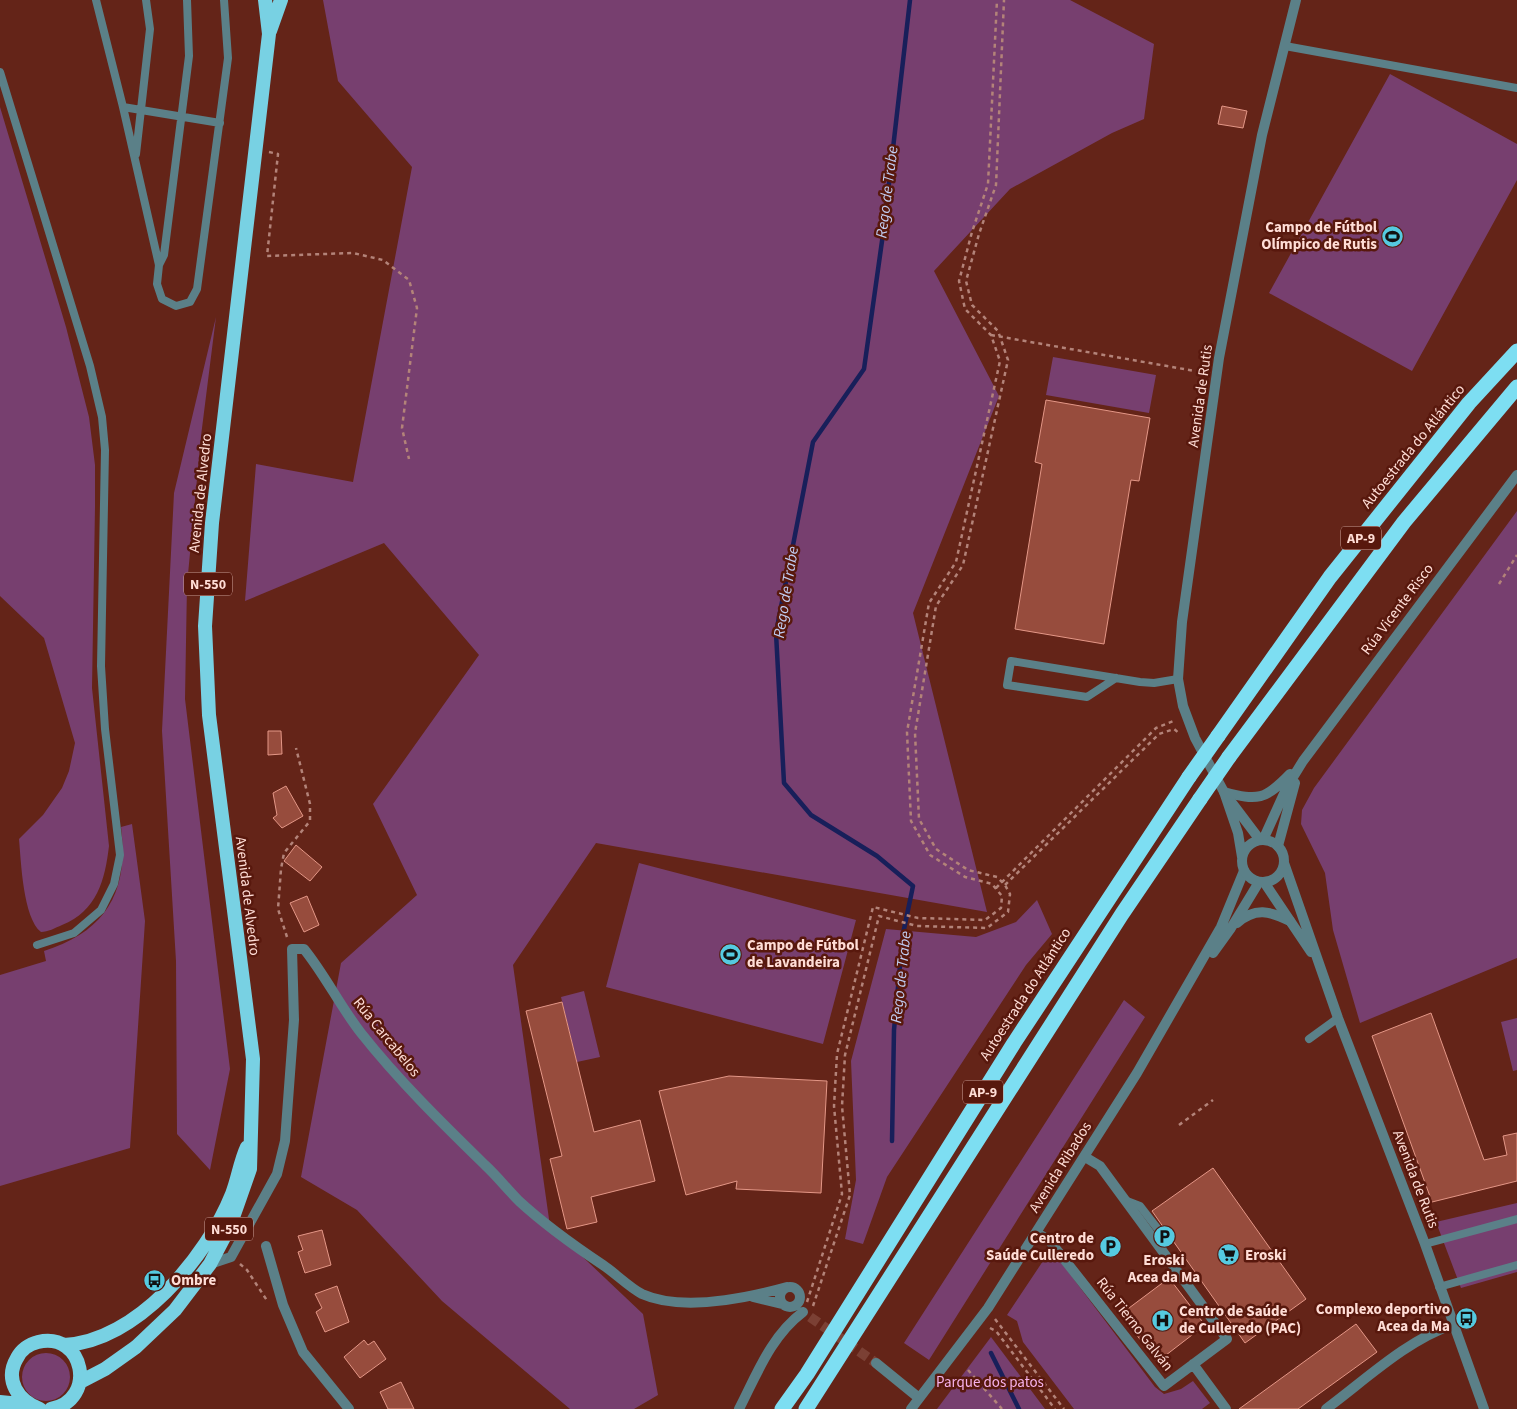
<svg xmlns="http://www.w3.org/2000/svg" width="1517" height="1409" font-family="'Source Sans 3',sans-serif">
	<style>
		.green { fill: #773f6f }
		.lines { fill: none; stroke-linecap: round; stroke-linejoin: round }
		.stream { stroke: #181f5a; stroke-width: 4.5 }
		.building { fill: #974c3d; stroke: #e49787 }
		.minor-tunnel { stroke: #7b4034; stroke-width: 10; stroke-dasharray: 10 5; stroke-linecap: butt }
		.path { stroke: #b38379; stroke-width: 2.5; stroke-dasharray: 4 4; stroke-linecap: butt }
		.service { stroke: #5b8088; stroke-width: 8 }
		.minor { stroke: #5b8088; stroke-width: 10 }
		.tertiary { stroke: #5b8088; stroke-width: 10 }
		.trunk { stroke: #78d1e3; stroke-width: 14 }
		.motorway { stroke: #7ddef2; stroke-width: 15 }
		.motorway-bridge { stroke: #7ddef2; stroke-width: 15 }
		.labels { text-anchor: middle; stroke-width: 5; stroke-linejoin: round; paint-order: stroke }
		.shield { fill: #58180d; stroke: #cda29a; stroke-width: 1 }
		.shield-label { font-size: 14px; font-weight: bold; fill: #ffddd6 }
		.poi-label { font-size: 15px; font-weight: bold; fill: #ffddd6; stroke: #58180d; text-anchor: start }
		.street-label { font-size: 15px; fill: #ffddd6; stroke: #58180d }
		.park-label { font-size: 15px; fill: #f6b2eb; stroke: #58180d }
		.water-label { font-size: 16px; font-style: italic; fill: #c1cdf2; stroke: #58180d }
	</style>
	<rect width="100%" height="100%" fill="#642418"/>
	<!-- green -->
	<path class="green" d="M323,0H1070L1154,44L1144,119L1112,133L1010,189L934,271L999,396L913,613L987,912L596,843L513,965L550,1226L643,1314L658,1395L634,1409H570L442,1301L357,1210L301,1177L341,963L417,895L373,804L479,655L384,543L245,601L256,464L353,482L412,167L338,81Z
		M1390,74L1517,144V180L1412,371L1269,293Z
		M0,107L66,327L89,417L95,465V507L92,688L109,846C105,880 97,911 62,925C55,928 48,932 41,932C23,918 21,861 19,839L43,815L62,788L69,771L75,743L44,638L0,596Z
		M216,317L201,436L187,585L185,699L230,1069L210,1170L177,1134L176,961L162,731L174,493Z
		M1053,357L1156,375L1149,413L1046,395Z
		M1517,511V958L1360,1023L1333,930L1325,873L1301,824L1302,810L1314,788Z
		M132,824L145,921L130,1148L0,1186V975L46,961L44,951C107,931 129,891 121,827Z
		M639,863L856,920L823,1044L606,987Z
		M1037,900L1052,934L1026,965L887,1177L863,1244L845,1239L856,1180L851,1061L886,929L976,937L1016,922Z
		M584,991L600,1057L577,1062L561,997Z
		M1124,1000L1145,1017L929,1360L904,1343Z
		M1517,1018V1070L1513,1071L1501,1022Z
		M1517,1203V1272L1461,1288L1436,1222Z
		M1051,1249L1155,1387L1164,1394L1181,1389L1193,1381L1210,1403L1202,1409H1074L1023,1342L1017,1321L1007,1315Z
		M991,1337L1045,1409H937Z
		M22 1377a24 24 0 1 1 48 0a24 24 0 1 1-48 0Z"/>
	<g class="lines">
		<!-- stream -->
		<path class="stream" d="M892,1141L894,1030L903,934L913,886L877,856L811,815L784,783L776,633L813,442L864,369L884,227L910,0
			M991,1353L1019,1409"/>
	</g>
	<!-- building -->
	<path class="building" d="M1222,106L1247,111L1243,128L1218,124Z
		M1046,400L1150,418L1139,481L1131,480L1104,644L1015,629L1042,464L1035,462Z
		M268,731H281L282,754L268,755Z
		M286,786L303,816L282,828L273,818L277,815L273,793Z
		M296,845L322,867L310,881L284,861Z
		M307,896L319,925L304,932L290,903Z
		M562,1002L594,1132L640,1120L655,1181L591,1197L597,1222L567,1229L550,1159L562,1156L526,1011Z
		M1431,1013L1484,1160L1507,1155L1503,1136L1517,1133V1181L1432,1202L1372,1036Z
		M729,1076L827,1081L821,1193L736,1189L737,1181L686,1195L659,1091Z
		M1213,1168L1306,1299L1245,1343L1152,1211Z
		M322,1230L331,1265L305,1273L298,1252L303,1250L298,1236Z
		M1169,1278L1205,1325L1157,1362L1121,1314Z
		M337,1286L349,1322L325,1332L316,1312L322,1308L315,1294Z
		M1356,1324L1377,1352L1298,1409H1239Z
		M364,1340L368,1345L374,1341L386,1359L360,1378L344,1357Z
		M401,1382L414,1409H388L380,1392Z"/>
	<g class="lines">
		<!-- minor-tunnel -->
		<path class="minor-tunnel" d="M810,1317L876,1363"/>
		<!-- path -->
		<path class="path" d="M269,152L278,154L267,256L353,253L383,260L409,280L417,308L402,428L409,459
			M991,335L1195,371
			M1499,584L1517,555
			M1005,885L1159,734L1174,729L1180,734
			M996,888L1156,728L1176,720
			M287,937L278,909L281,869L284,853L310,821V804L296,748
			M1179,1125L1213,1100
			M240,1264L247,1270L268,1302
			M807,1302L842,1194L834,1106L837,1054L873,907L918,918L985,920L1001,908L1002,896L992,884L965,877L930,855L911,821L907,732L929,603L956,562L1000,361L991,335L965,309L959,281L972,232L988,184L997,0
			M813,1306L850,1195L842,1106L845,1055L879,916L917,926L987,928L1008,912L1010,894L1005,885L997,877L968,870L936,849L919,819L915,733L936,606L963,565L1008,360L998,331L972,305L966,281L979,234L996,185L1004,0
			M995,1319L1064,1409
			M990,1328L996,1331L1055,1409
			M968,1370L1002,1409"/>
		<!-- service -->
		<path class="service" d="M96,0L123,107L220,123
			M1285,46L1517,88
			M0,72L90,366L102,417L105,450L101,666L105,729L120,855L114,884L101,910L74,933L37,945
			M123,107L159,265L157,284L162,299L176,306L190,302L197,289L228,58L224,0
			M136,154L150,29L146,0
			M159,265L164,255L189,56L187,0
			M1116,678L1087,697L1007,685L1011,661L1140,682L1154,683L1178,679
			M1309,1039L1338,1018
			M1127,1201L1140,1206L1164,1237
			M1425,1244L1517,1219
			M1439,1287L1517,1265"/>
		<!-- minor -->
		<path class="minor" d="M1224,792C1258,801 1265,800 1290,774
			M1263,840L1287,787L1303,761L1517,475
			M1278,846L1295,783
			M1237,923C1255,907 1270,911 1290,921
			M1213,953L1231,928L1259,882
			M1037,1233L1049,1240L1164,1386L1227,1339L1100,1166L1085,1157
			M266,1246L283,1305L303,1352L349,1409
			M210,1264L231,1257L277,1174L285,1141L294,1020L292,949H304C325,975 340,1006 361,1033C399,1081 442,1123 485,1165C497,1176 507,1189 519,1201C545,1225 573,1245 603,1265C615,1273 630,1288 642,1294C682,1312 747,1298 787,1287
			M780 1297a10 10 0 1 1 20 0a10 10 0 1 1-20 0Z
			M753,1297L782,1304
			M876,1363L919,1398
			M1193,1364L1226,1409
			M739,1409C757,1374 771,1336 803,1312
			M911,1409L988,1308L1137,1073L1221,927L1244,871
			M1326,1409C1364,1381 1407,1340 1452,1325"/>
		<!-- tertiary -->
		<path class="tertiary" d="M1229,799L1260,840
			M1242 861a21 21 0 1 1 42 0a21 21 0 1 1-42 0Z
			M1242,857L1238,833L1224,792L1195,738L1183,706L1178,679L1182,622L1219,358L1262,135L1296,0
			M1284,863L1338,1018L1425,1244L1484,1409
			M1264,882L1311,952"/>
		<!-- trunk -->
		<path class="trunk" d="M270,31L281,0
			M64,1345C136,1342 207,1257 232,1194C238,1179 240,1162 247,1147
			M80,1382L105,1369L136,1347L175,1310L210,1264L230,1226L250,1169L253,1059L209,715L205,626L212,523L269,34L265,0
			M0,1402L30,1405
			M40,1409C18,1401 4,1380 17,1358C21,1350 29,1344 38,1342C84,1331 98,1400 51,1409"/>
		<!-- motorway -->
		<path class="motorway" d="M1218,736L1330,577L1469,403L1517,351
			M1229,757L1404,522L1517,387
			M782,1409L807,1374L1014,1043L1189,777
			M806,1409L1122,914L1200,799"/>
		<!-- motorway-bridge -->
		<path class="motorway-bridge" d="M1189,777L1218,736
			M1200,799L1229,757"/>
	</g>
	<!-- icons -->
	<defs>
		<symbol id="stadium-disc" viewBox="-11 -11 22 22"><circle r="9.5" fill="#55cae0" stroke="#58180d"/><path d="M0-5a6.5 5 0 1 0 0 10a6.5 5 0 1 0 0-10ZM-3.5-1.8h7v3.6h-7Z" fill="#111"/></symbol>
		<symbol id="parking-disc" viewBox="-11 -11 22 22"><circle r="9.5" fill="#55cae0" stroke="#58180d"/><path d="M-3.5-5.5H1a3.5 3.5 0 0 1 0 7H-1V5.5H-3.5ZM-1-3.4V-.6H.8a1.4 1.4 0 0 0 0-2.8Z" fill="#111"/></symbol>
		<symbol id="supermarket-disc" viewBox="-11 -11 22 22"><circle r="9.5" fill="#55cae0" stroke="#58180d"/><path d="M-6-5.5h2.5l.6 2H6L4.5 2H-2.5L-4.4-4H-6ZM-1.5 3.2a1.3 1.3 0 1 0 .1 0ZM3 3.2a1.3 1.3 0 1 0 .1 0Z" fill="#111"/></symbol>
		<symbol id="bus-disc" viewBox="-11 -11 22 22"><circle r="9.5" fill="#55cae0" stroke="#58180d"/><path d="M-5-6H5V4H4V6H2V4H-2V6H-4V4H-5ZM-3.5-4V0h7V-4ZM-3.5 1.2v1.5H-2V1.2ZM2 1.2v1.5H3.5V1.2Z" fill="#111"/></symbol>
		<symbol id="hospital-disc" viewBox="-11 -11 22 22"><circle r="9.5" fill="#55cae0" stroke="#58180d"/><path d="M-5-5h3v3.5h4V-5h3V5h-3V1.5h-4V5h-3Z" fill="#111"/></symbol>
	</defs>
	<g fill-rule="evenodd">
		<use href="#stadium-disc" x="1380" y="224" width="25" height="25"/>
		<use href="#stadium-disc" x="718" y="942" width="25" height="25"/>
		<use href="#parking-disc" x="1152" y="1224" width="25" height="25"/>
		<use href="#parking-disc" x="1098" y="1234" width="25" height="25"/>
		<use href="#supermarket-disc" x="1216" y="1242" width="25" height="25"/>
		<use href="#bus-disc" x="142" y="1268" width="25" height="25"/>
		<use href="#bus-disc" x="1454" y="1306" width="25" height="25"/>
		<use href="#hospital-disc" x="1150" y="1308" width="25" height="25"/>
	</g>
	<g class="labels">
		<!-- shield labels -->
		<g class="shield">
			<rect x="1341" y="526.5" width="40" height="23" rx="4"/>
			<rect x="184" y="572.5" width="48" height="23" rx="4"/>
			<rect x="963" y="1080.5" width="40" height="23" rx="4"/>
			<rect x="205" y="1217.5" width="48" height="23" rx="4"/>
		</g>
		<g class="shield-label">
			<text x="1361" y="543">AP-9</text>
			<text x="208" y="589">N-550</text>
			<text x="983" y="1097">AP-9</text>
			<text x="229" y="1234">N-550</text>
		</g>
		<!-- poi labels -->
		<g class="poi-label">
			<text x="1377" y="232" text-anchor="end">Campo de Fútbol<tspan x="1377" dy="17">Olímpico de Rutis</tspan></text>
			<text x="747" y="950">Campo de Fútbol<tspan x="747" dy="17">de Lavandeira</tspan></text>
			<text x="1094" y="1243" text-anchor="end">Centro de<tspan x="1094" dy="17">Saúde Culleredo</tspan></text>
			<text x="1245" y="1260">Eroski</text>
			<text x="1164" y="1265" text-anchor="middle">Eroski<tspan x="1164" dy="17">Acea da Ma</tspan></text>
			<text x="171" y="1285">Ombre</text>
			<text x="1450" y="1314" text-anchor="end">Complexo deportivo<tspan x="1450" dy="17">Acea da Ma</tspan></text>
			<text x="1179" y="1316">Centro de Saúde<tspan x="1179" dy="17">de Culleredo (PAC)</tspan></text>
		</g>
		<!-- street labels -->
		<g class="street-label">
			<text transform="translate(1200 396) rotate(-82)" y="5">Avenida de Rutis</text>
			<text transform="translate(1413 446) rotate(-51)" y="5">Autoestrada do Atlántico</text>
			<text transform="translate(200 493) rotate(-84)" y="5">Avenida de Alvedro</text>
			<text transform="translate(1397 609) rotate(-53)" y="5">Rúa Vicente Risco</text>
			<text transform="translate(248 896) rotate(83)" y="5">Avenida de Alvedro</text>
			<text transform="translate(1025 994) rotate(-57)" y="5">Autoestrada do Atlántico</text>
			<text transform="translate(387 1037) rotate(51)" y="5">Rúa Carcabelos</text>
			<text transform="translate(1060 1167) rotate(-58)" y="5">Avenida Ribados</text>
			<text transform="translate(1416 1179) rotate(69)" y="5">Avenida de Rutis</text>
			<text transform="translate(1135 1324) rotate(52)" y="5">Rúa Tierno Galván</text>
		</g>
		<!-- park labels -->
		<g class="park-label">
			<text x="990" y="1387">Parque dos patos</text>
		</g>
		<!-- water labels -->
		<g class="water-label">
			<text transform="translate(886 192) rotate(-83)" y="6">Rego de Trabe</text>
			<text transform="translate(785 592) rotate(-81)" y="6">Rego de Trabe</text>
			<text transform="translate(900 977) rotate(-84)" y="6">Rego de Trabe</text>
		</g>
	</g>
</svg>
